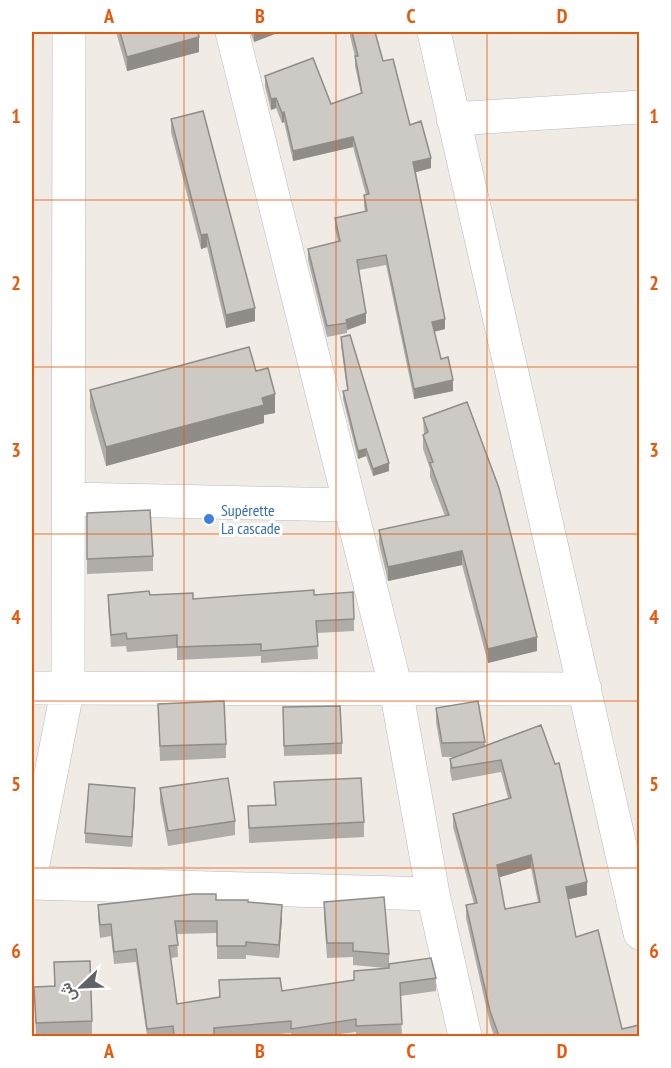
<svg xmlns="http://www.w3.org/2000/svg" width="671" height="1068" font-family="'PT Sans Narrow',Vazirmatn,sans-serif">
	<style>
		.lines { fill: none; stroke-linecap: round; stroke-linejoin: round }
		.minor-casing { stroke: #b6b9bc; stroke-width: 34 }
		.minor { stroke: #fff; stroke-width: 33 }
		.wall { fill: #b0ada9; fill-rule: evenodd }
		.shaded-wall { fill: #908d89 }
		.building { fill: #cdc9c4; stroke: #908d89; stroke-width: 1.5; fill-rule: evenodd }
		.grid { fill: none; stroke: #e8590c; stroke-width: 1.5; stroke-opacity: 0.55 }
		.shop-dot { fill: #3f7fe0; stroke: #fff; stroke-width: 2 }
		.labels { text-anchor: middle; stroke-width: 6; stroke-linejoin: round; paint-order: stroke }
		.shop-label { font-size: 16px; fill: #366cbe; stroke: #fff; text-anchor: start }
		.neatline { fill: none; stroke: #e8590c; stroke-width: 2 }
		.grid-label { font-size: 20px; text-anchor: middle; font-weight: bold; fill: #e8590c }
	</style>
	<rect width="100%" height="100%" fill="#f0ece5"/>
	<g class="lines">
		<defs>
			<path id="minor" d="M232,32L396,689L433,894L465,1036
				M434,32L640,933
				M453,119L640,107
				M69,499L349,505
				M32,688L585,689
				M32,869L68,687L69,32
				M32,883L433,894"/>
		</defs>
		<!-- minor casing -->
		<use href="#minor" class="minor-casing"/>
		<!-- minor -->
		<use href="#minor" class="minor"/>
	</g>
	<!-- wall -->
	<path class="wall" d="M116,32H198L199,52L127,71Z
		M250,32H280L254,42Z
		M350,32H375L383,61L410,125L431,168L416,172L445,329L434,332L441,359L453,391L414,399L386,265L359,270L366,323L347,330V333L327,337L308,260V249L338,242L335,228V218L365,212L364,206V195H366L353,147L293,161L284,122L282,123L276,108L271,110L265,87V76L331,104L361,94L355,66V57L350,36Z
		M171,119L255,321L226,328L207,247L201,249L171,132Z
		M341,337L389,471L373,476L366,456L358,459L343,399V391L347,390L341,345Z
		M256,371L275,413L264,415V423L106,466L90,408V390Z
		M423,418L537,651L488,663L462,565L388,581L379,544V530L445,516L430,477V469L423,449V435L424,434Z
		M87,513L153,556V571L87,574Z
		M108,595H150L193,599L314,595L354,619V631L317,633L318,659L261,663V656L177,660V648L127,652L126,646L111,647L108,608Z
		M158,704L226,744V758L160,761Z
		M283,707L342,743V754L284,756Z
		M436,708L485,742V746L541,725L587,895L568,899L576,937L622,1029L639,1036H494L490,1024L466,918V905L474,904L453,827V814L508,798L501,772L452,781L450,771V759L454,757H442L436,722ZM531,868L538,902L505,909L499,877Z
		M274,782L364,822V837L249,843L248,806L275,805Z
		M160,788L235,821V835L168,846L160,802Z
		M135,798L132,847L85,843V833Z
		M216,900L248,902L282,918L279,958L246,955V959H217V933L177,934L178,957L171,958L177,1004L219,997V980L282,991L354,980L385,968L353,965V957L327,958L324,916V902L389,954V964L436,978V991L400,996L402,1036H356V1032L325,1036H291V1033L255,1036H147L136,962L114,964L111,936L100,938L98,917V905Z
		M54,962L92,1021V1036H36L34,987L54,986Z"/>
	<!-- shaded-wall -->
	<path class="shaded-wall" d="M254,32H280L254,42Z
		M199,37V52L127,71V57Z
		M276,98V108L271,110V99Z
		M284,112V122L282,123V113Z
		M353,137V147L293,161V151Z
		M431,158V168L413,173V162Z
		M207,234V247L201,249V235Z
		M255,308V321L226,328V315Z
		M366,313V323L347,330L346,320Z
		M445,319V329L432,332V322Z
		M453,380V391L414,399V389Z
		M275,394V413L264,415V423L106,466V447Z
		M366,449V456L358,459V451Z
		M389,463V471L373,476V469Z
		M462,551V565L388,581V567Z
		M537,637V651L488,663V649Z
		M135,788V798L132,847V837Z
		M531,855V868L497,878V865Z
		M587,882V895L566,900V887Z
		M282,905V918L279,958V945Z"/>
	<!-- building -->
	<path class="building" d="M120,32H198L199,37L127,57Z
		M352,32H375L383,61L393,59L410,125L421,121L431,158L413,162L445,319L432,322L441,359L448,357L453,380L414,389L386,255L357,260L366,313L346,320L347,323L327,326L308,249L340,241L335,218L367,211L364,195L369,194L353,137L293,151L284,112L282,113L276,98L271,99L265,76L313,58L331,104L362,93L355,56H358Z
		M203,111L255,308L226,315L207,234L201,235L171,119Z
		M350,335L389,463L373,469L366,449L358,451L343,391L348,390L341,337Z
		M249,347L256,371L268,368L275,394L262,398L264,405L106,447L90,390Z
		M467,402L499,488L537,637L488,649L462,551L388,567L379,530L449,515L430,463L433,462L423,435L428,432L423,418Z
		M150,510L153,556L87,559V513Z
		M314,590V595L353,592L354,619L316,621L318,646L261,651V644L177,647V635L127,639L126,633L111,635L108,595L149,591L150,595L193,593V599Z
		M224,701L226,744L160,746L158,704Z
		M478,701L485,742L442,743L436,708Z
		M340,706L342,743L284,746L283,707Z
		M541,725L555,764L559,763L587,882L566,887L576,937L598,930L622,1029L639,1025V1036H499L490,1011L466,905L477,903L453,814L511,798L501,760L452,768L450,759ZM531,855L540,902L505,909L497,865Z
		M228,778L235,821L168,831L160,788Z
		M361,778L364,822L249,828L248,806L276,805L274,782Z
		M89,784L135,788L132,837L85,833Z
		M193,894H216V900H248V902L282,905L279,945L246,942V946H217V921H175L178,945L169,946L177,1004L220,997L219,980L280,978L282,991L354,980V971L389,968V964L431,958L436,978L400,983L402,1024L356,1026V1019L291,1029V1021L214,1028V1035L206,1036H174L173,1026L147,1029L136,949L114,952L111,924L100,925L98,905Z
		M384,897L389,954L353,951V943H327L324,902Z
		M90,961L92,1021L36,1023L34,987L55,986L54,962Z"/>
	<!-- grid -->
	<path class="grid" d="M184,32V1036M336,32V1036M487,32V1036M32,200H640M32,367H640M32,534H640M32,701H640M32,868H640"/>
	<!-- markers -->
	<circle class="shop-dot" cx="209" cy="519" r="6"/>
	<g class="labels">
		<!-- shop labels -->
		<g class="shop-label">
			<text x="221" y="516">Supérette<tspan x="221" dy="18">La cascade</tspan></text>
		</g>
	</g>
	<!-- border -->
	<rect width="671" height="1068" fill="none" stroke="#ffffff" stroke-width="66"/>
	<!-- north arrow -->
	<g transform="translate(81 987) rotate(247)" stroke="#ffffff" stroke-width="4.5" paint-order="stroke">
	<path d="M0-4.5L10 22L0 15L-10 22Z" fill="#5d6366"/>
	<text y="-9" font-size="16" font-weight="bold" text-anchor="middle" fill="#5d6366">ش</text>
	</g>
	<rect x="33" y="33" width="605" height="1002" class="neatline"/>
	<g class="grid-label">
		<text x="109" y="23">A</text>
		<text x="260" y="23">B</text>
		<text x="411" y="23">C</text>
		<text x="562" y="23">D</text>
		<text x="16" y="123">1</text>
		<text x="654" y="123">1</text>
		<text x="16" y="290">2</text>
		<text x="654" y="290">2</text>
		<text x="16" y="457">3</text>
		<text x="654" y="457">3</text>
		<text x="16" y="624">4</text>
		<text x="654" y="624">4</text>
		<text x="16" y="791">5</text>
		<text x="654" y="791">5</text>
		<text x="16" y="958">6</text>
		<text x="654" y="958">6</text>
		<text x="109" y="1058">A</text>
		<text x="260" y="1058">B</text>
		<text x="411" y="1058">C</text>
		<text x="562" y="1058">D</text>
	</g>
</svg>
